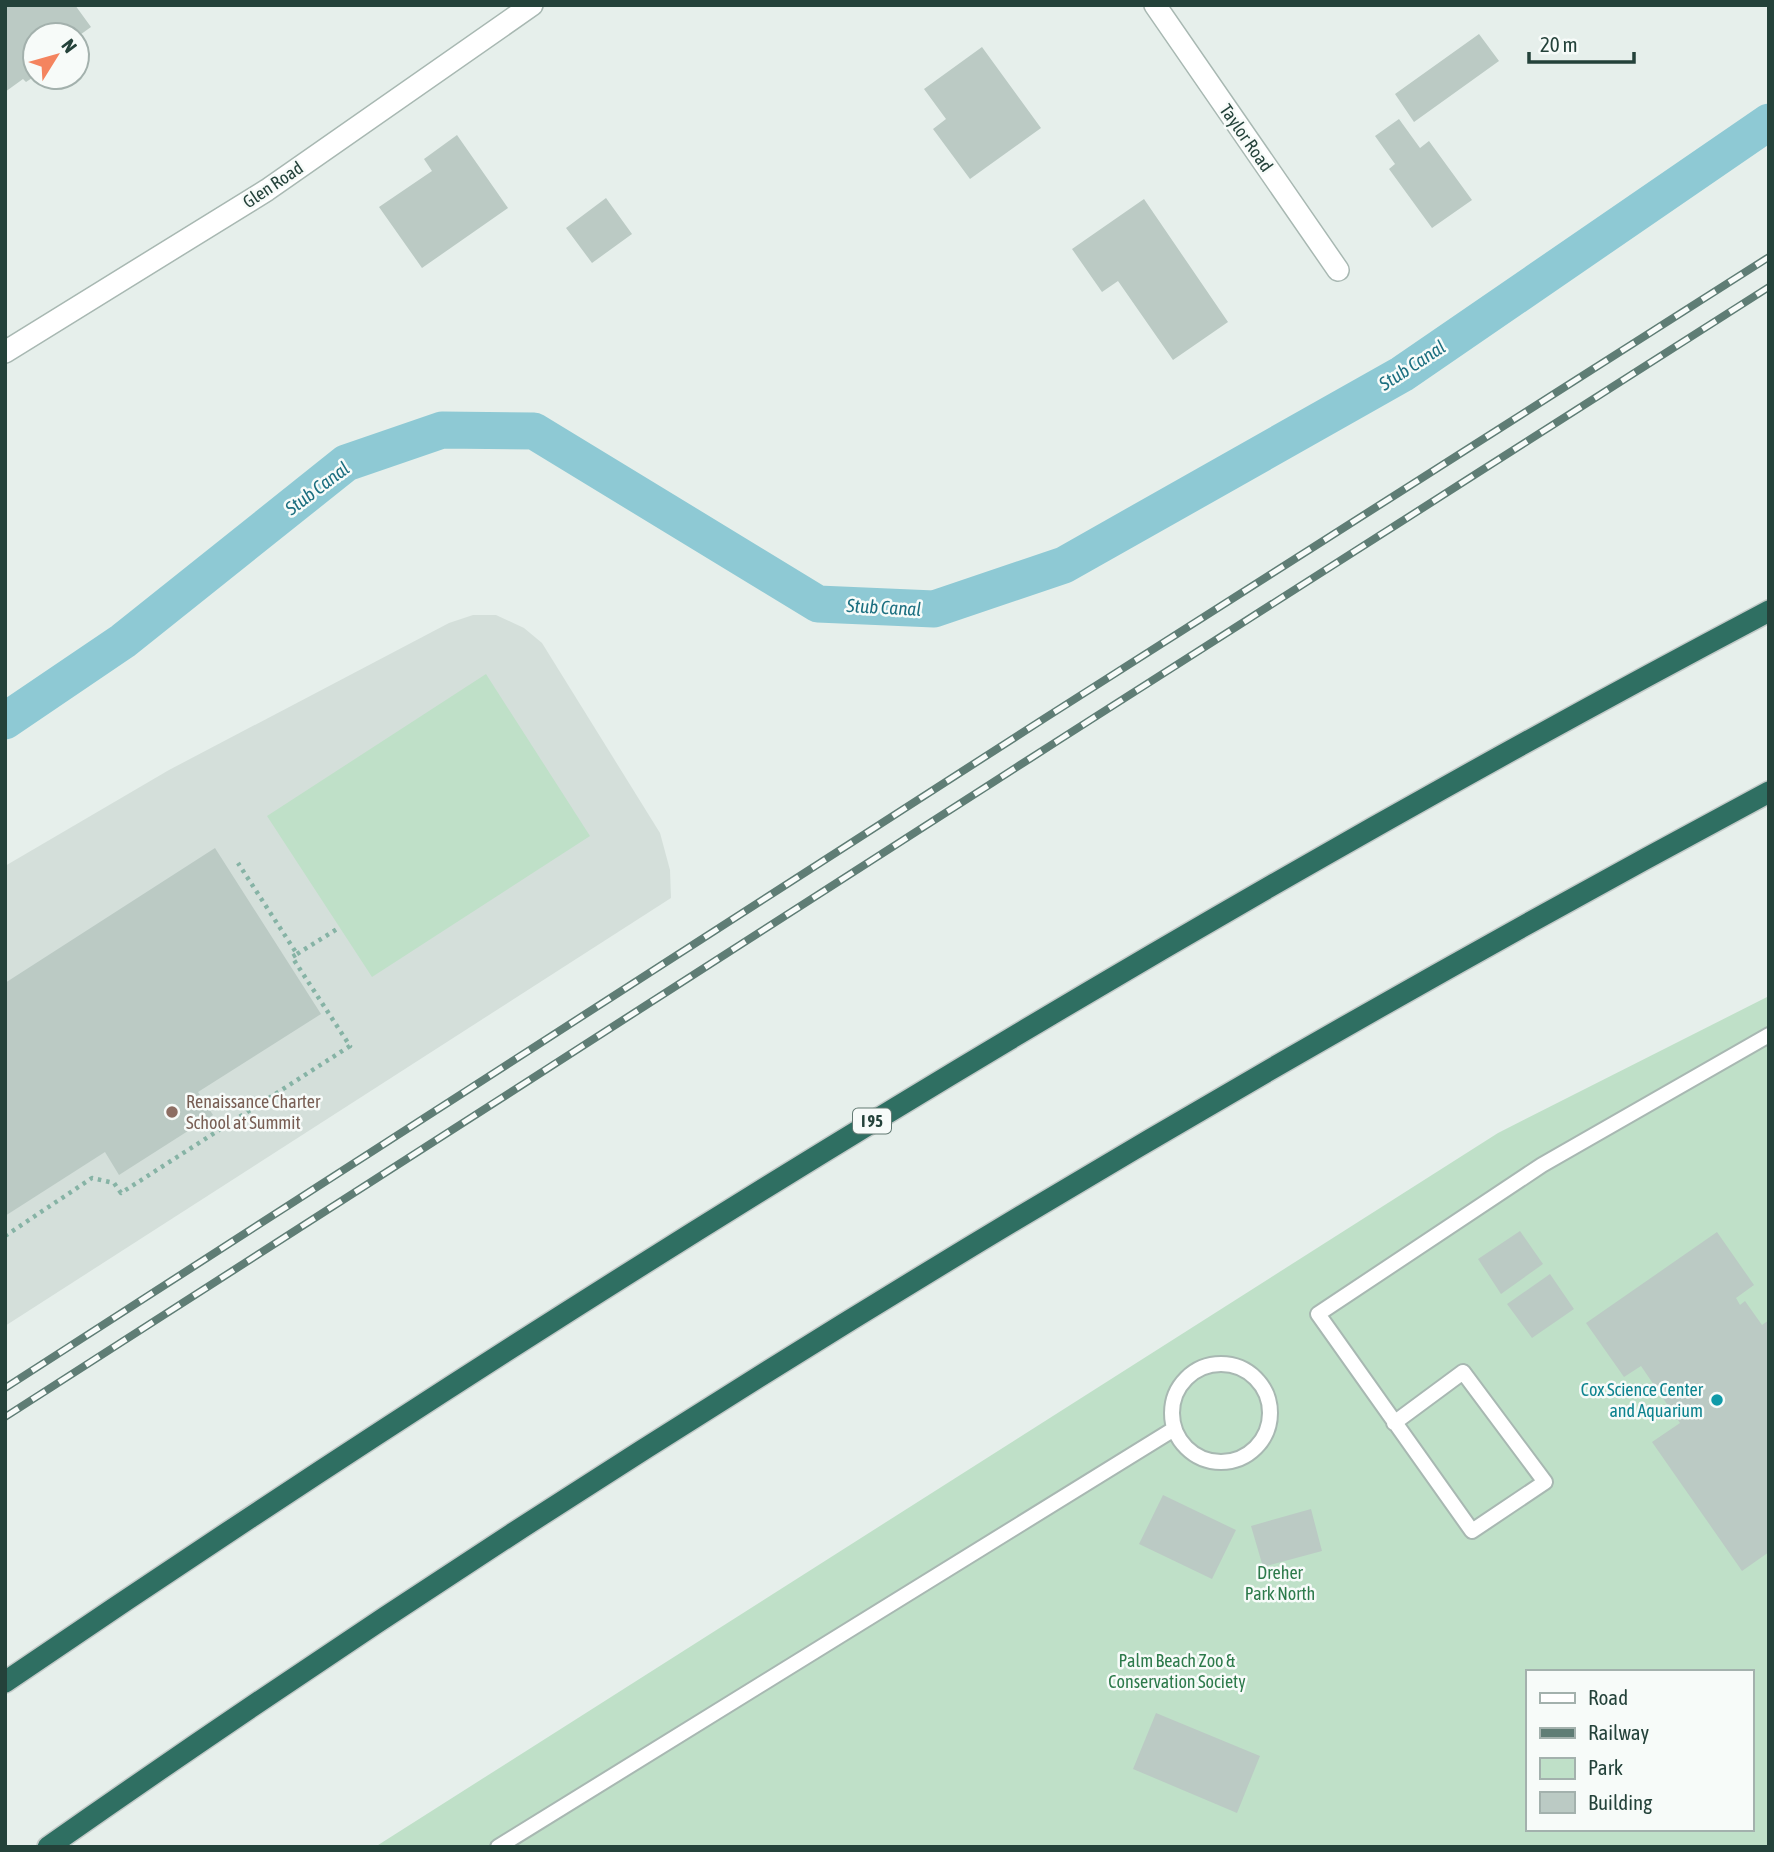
<svg xmlns="http://www.w3.org/2000/svg" width="1774" height="1852" font-family="'Asap Condensed',sans-serif">
	<style>
		.built { fill: #d4dfda }
		.green { fill: #bfe0c8; fill-rule: evenodd }
		.lines { fill: none; stroke-linecap: round; stroke-linejoin: round }
		.canal { stroke: #8ec9d4; stroke-width: 37 }
		.building { fill: #bbcac4 }
		.lane-casing { stroke: #a8b8b2; stroke-width: 18 }
		.street-casing { stroke: #a8b8b2; stroke-width: 24 }
		.highway-casing { stroke: #c2cac8; stroke-width: 24 }
		.path { stroke: #86b3a5; stroke-width: 4.5; stroke-dasharray: 3.5 5; stroke-linecap: butt }
		.lane { stroke: #fff; stroke-width: 14 }
		.street { stroke: #fff; stroke-width: 21 }
		.highway { stroke: #2f6f62; stroke-width: 21 }
		.rail-casing { stroke: #5f7d75; stroke-width: 8 }
		.rail { stroke: #f7fbf9; stroke-width: 5; stroke-dasharray: 16; stroke-linecap: butt }
		.education-dot { fill: #8d6e63; stroke: #f7fbf9; stroke-width: 2.5 }
		.culture-dot { fill: #0f9aa8; stroke: #f7fbf9; stroke-width: 2.5 }
		.labels { text-anchor: middle; stroke-width: 5; stroke-linejoin: round; paint-order: stroke }
		.shield { fill: #f7fbf9; stroke: #637a73; stroke-width: 2 }
		.shield-label { font-size: 16px; font-weight: bold; fill: #24423a }
		.street-label { font-size: 18px; fill: #24423a; stroke: #f7fbf9 }
		.education-label { font-size: 18px; fill: #785e54; stroke: #f7fbf9; text-anchor: start }
		.culture-label { font-size: 18px; fill: #0d838f; stroke: #f7fbf9; text-anchor: end }
		.park-label { font-size: 18px; fill: #2d7a4b; stroke: #f7fbf9 }
		.water-label { font-size: 19px; font-style: italic; fill: #1c6f80; stroke: #f7fbf9 }
	</style>
	<rect width="100%" height="100%" fill="#e6efeb"/>
	<!-- built -->
	<path class="built" d="M473,615H496L524,628L542,643L660,833L670,870L671,898L5,1326V866L169,770L449,623Z"/>
	<!-- green -->
	<path class="green" d="M486,674L590,836L372,977L267,816Z
		M1769,996V1847H375L1498,1133ZM1527,1672H1751V1829H1527Z"/>
	<g class="lines">
		<!-- canal -->
		<path class="canal" d="M5,721L123,641L346,463L442,430L534,431L818,604L934,609L1064,565L1402,374L1769,122"/>
	</g>
	<!-- building -->
	<path class="building" d="M5,5H75L91,27L77,37V35H35V76L26,82L23,79L5,92Z
		M1479,34L1499,61L1414,122L1395,94Z
		M982,47L1041,128L970,179L933,129L946,119L924,89Z
		M1399,119L1420,148L1429,141L1472,200L1432,228L1389,169L1395,164L1375,136Z
		M457,135L508,208L422,268L379,207L432,171L424,159Z
		M606,198L632,234L592,263L566,228Z
		M1144,199L1228,322L1173,360L1118,281L1102,292L1072,249Z
		M215,848L321,1014L198,1092L213,1115L119,1175L105,1152L5,1216V983Z
		M1520,1231L1543,1264L1501,1294L1478,1259Z
		M1717,1232L1754,1285L1736,1298L1740,1305L1745,1301L1762,1325L1769,1320V1552L1742,1571L1652,1442L1680,1423L1641,1366L1624,1377L1586,1323Z
		M1550,1274L1574,1309L1532,1338L1507,1304Z
		M1163,1495L1236,1530L1212,1579L1139,1544Z
		M1311,1509L1322,1551L1263,1567L1251,1526Z
		M1156,1713L1260,1756L1237,1813L1133,1769Z"/>
	<g class="lines">
		<defs>
			<path id="lane" d="M1172 1413a49 49 0 1 1 98 0a49 49 0 1 1-98 0Z
				M1394,1423L1463,1372L1545,1482L1472,1531L1318,1314L1542,1165L1769,1035
				M498,1847L1174,1429"/>
			<path id="street" d="M1155,5L1338,270
				M5,352L267,190L532,5"/>
			<path id="highway" d="M5,1682C574,1295 1160,933 1769,611
				M48,1847C599,1461 1176,1110 1769,792"/>
		</defs>
		<!-- lane casing -->
		<use href="#lane" class="lane-casing"/>
		<!-- street casing -->
		<use href="#street" class="street-casing"/>
		<!-- highway casing -->
		<use href="#highway" class="highway-casing"/>
		<!-- path -->
		<path class="path" d="M297,954L337,929
			M5,1236L92,1178L114,1183L121,1193L350,1046L292,957L297,954L238,863"/>
		<!-- lane -->
		<use href="#lane" class="lane"/>
		<!-- street -->
		<use href="#street" class="street"/>
		<!-- highway -->
		<use href="#highway" class="highway"/>
		<defs>
			<path id="rail" d="M5,1388L1045,718L1769,257
				M5,1417L1059,740L1769,287"/>
		</defs>
		<!-- rail casing -->
		<use href="#rail" class="rail-casing"/>
		<!-- rail -->
		<use href="#rail" class="rail"/>
	</g>
	<!-- markers -->
	<circle class="education-dot" cx="172" cy="1112" r="7"/>
	<circle class="culture-dot" cx="1717" cy="1400" r="7"/>
	<g class="labels">
		<!-- shield labels -->
		<rect class="shield" x="853" y="1108.5" width="38" height="25" rx="5"/>
		<g class="shield-label">
			<text x="872" y="1127">I 95</text>
		</g>
		<!-- street labels -->
		<g class="street-label">
			<text transform="translate(1246 138) rotate(55)" y="6">Taylor Road</text>
			<text transform="translate(273 185) rotate(-34)" y="6">Glen Road</text>
		</g>
		<!-- education labels -->
		<g class="education-label">
			<text x="186" y="1108">Renaissance Charter<tspan x="186" dy="21">School at Summit</tspan></text>
		</g>
		<!-- culture labels -->
		<g class="culture-label">
			<text x="1703" y="1396">Cox Science Center<tspan x="1703" dy="21">and Aquarium</tspan></text>
		</g>
		<!-- park labels -->
		<g class="park-label">
			<text x="1280" y="1579">Dreher<tspan x="1280" dy="21">Park North</tspan></text>
			<text x="1177" y="1667">Palm Beach Zoo &amp;<tspan x="1177" dy="21">Conservation Society</tspan></text>
		</g>
		<!-- water labels -->
		<g class="water-label">
			<text transform="translate(1412 365) rotate(-33)" y="7">Stub Canal</text>
			<text transform="translate(317 488) rotate(-37)" y="7">Stub Canal</text>
			<text transform="translate(884 607) rotate(3)" y="7">Stub Canal</text>
		</g>
	</g>
	<!-- border -->
	<rect width="1774" height="1852" fill="none" stroke="#24423a" stroke-width="14"/>
	<!-- legend -->
	<rect x="1526" y="1670" width="228" height="161" fill="#f7fbf9" stroke="#a3b1ad" stroke-width="2"/>
	<rect x="1540" y="1693" width="35" height="10" fill="#ffffff" stroke="#a3b1ad" stroke-width="2"/>
	<text x="1588" y="1705" font-size="21" fill="#24423a">Road</text>
	<rect x="1540" y="1728" width="35" height="10" fill="#5f7d75" stroke="#a3b1ad" stroke-width="2"/>
	<text x="1588" y="1740" font-size="21" fill="#24423a">Railway</text>
	<rect x="1540" y="1758" width="35" height="21" fill="#bfe0c8" stroke="#a3b1ad" stroke-width="2"/>
	<text x="1588" y="1775" font-size="21" fill="#24423a">Park</text>
	<rect x="1540" y="1792" width="35" height="21" fill="#bbcac4" stroke="#a3b1ad" stroke-width="2"/>
	<text x="1588" y="1810" font-size="21" fill="#24423a">Building</text>
	<!-- north arrow -->
	<g transform="translate(56 56) rotate(53)"><circle r="33" fill="#f7fbf9" stroke="#a3b1ad" stroke-width="2"/>
	<path d="M0-5L12 26L0 18L-12 26Z" fill="#f4845f"/>
	<text y="-10" font-size="19" font-weight="bold" text-anchor="middle" fill="#24423a">N</text>
	</g>
	<!-- scale -->
	<path d="M1529 52v10h105v-10" fill="none" stroke="#24423a" stroke-width="3.5"/>
	<text x="1540" y="52" font-size="21" fill="#24423a" stroke="#f7fbf9" stroke-width="5" paint-order="stroke">20 m</text>
</svg>
